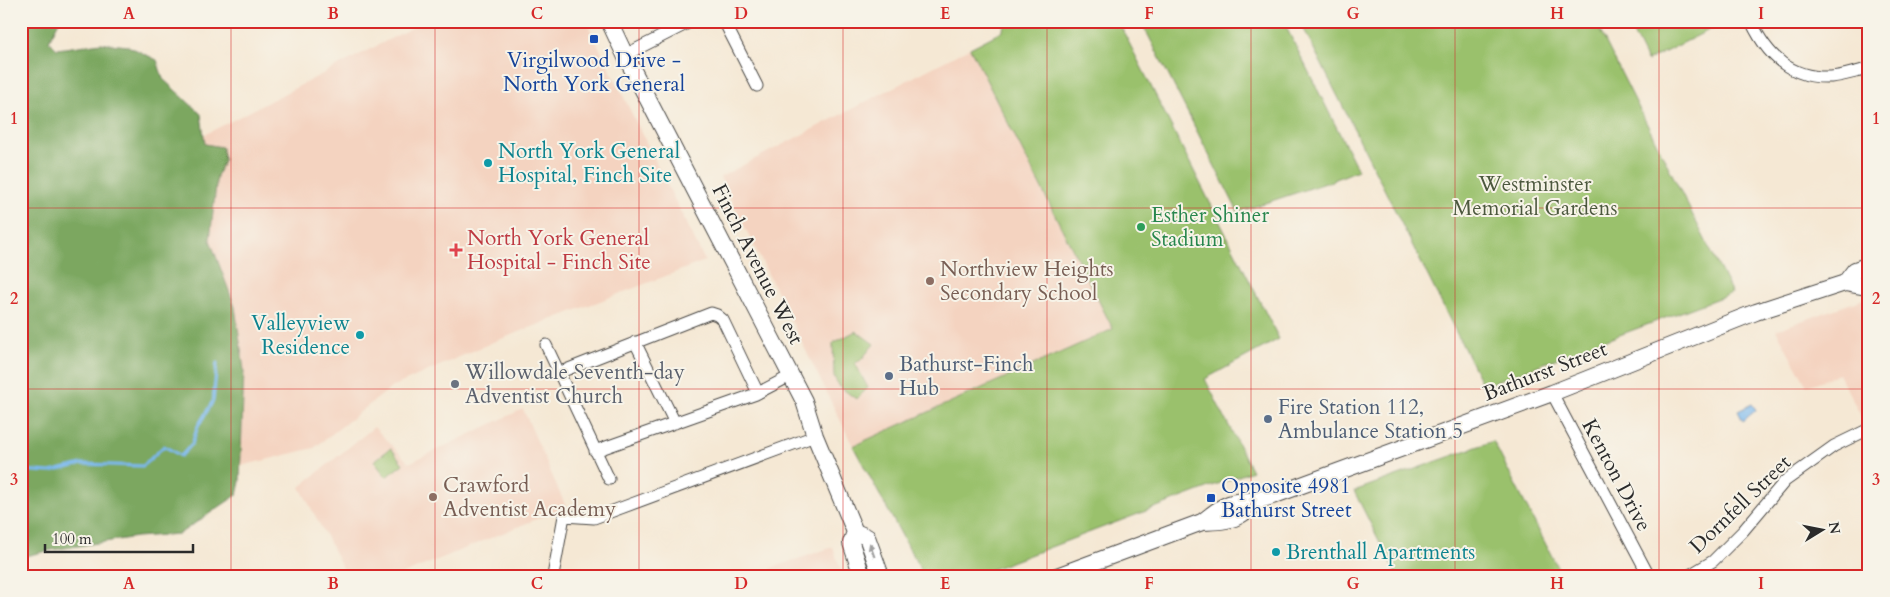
<svg xmlns="http://www.w3.org/2000/svg" width="1890" height="597" font-family="Cardo,serif">
	<style>
		.built { fill: #f4d3c0 }
		.green { fill: #9ac16c; stroke: #62764c }
		.forest { fill: #7ba760; stroke: #536946 }
		.water { fill: #7cb9ef; stroke: #54728d }
		.lines { fill: none; stroke-linecap: round; stroke-linejoin: round }
		.stream { stroke: #7cb9ef; stroke-width: 3 }
		.minor-casing { stroke: #494744; stroke-width: 13 }
		.secondary-casing { stroke: #494744; stroke-width: 18 }
		.minor { stroke: #fff; stroke-width: 11 }
		.secondary { stroke: #fff; stroke-width: 16 }
		.oneway { fill: #a0a0a0 }
		.grid { fill: none; stroke: #d62828; stroke-width: 1; stroke-opacity: 0.55 }
		.transit-dot { fill: #1a4fb4; stroke: #f7f3e8; stroke-width: 2 }
		.culture-dot { fill: #0f9aa8; stroke: #f7f3e8; stroke-width: 2 }
		.leisure-dot { fill: #2e9e5b; stroke: #f7f3e8; stroke-width: 2 }
		.health-dot { fill: #e0444e; stroke: #f7f3e8; stroke-width: 2 }
		.education-dot { fill: #8d6e63; stroke: #f7f3e8; stroke-width: 2 }
		.service-dot { fill: #5c6f8a; stroke: #f7f3e8; stroke-width: 2 }
		.worship-dot { fill: #6b7280; stroke: #f7f3e8; stroke-width: 2 }
		.labels { text-anchor: middle; stroke-width: 4; stroke-linejoin: round; paint-order: stroke }
		.transit-label { font-size: 21px; fill: #164399; stroke: #f7f3e8 }
		.culture-label { font-size: 21px; fill: #0d838f; stroke: #f7f3e8; text-anchor: start }
		.park-label { font-size: 21px; fill: #4c583e; stroke: #f7f3e8 }
		.leisure-label { font-size: 21px; fill: #27864d; stroke: #f7f3e8; text-anchor: start }
		.health-label { font-size: 21px; fill: #be3a42; stroke: #f7f3e8; text-anchor: start }
		.street-label { font-size: 21px; fill: #2b2b2b; stroke: #f7f3e8 }
		.education-label { font-size: 21px; fill: #785e54; stroke: #f7f3e8; text-anchor: start }
		.service-label { font-size: 21px; fill: #4e5e75; stroke: #f7f3e8; text-anchor: start }
		.worship-label { font-size: 21px; fill: #5b616d; stroke: #f7f3e8; text-anchor: start }
		.neatline { fill: none; stroke: #d62828; stroke-width: 2 }
		.grid-label { font-size: 16px; text-anchor: middle; font-weight: bold; fill: #d62828 }
	</style>
	<rect width="100%" height="100%" fill="#f7f3e8"/>
	<filter id="ink" filterUnits="userSpaceOnUse"><feTurbulence type="fractalNoise" baseFrequency=".02" numOctaves="2"/><feDisplacementMap in="SourceGraphic" scale="10" xChannelSelector="R" yChannelSelector="G"/><feConvolveMatrix kernelMatrix="1 2 1 2 8 2 1 2 1" color-interpolation-filters="sRGB"/></filter>
	<filter id="wash" filterUnits="userSpaceOnUse"><feTurbulence type="fractalNoise" baseFrequency=".0096" numOctaves="4" result="noise"/><feDisplacementMap in="SourceGraphic" scale="20" xChannelSelector="R" yChannelSelector="G"/><feGaussianBlur stdDeviation="1.12" result="paint"/><feColorMatrix in="noise" values="0 0 0 0 0 0 0 0 0 0 0 0 0 0 0 0 0 1.4 0 .05"/><feComposite in="paint" operator="in"/></filter>
	<g filter="url(#wash)">
		<rect width="100%" height="100%" fill="#f5e8d4"/>
		<!-- built -->
		<path class="built" d="M425,21H586L705,261L493,342L392,387L314,448L241,466L244,370L216,259L210,240L217,176L224,160L222,147L205,144L204,135Z
			M970,48L1113,330L853,446L720,177Z
			M1869,297V417L1863,420L1839,374L1807,386L1776,330Z
			M523,409L566,507L398,576H347L300,487L374,427L409,463Z
			M833,547L843,576H774L771,568Z"/>
		<!-- green -->
		<path class="green" d="M1004,21H1118L1279,339L1205,379L1252,471L974,576H924L853,446L1113,329L970,48L1003,31Z
			M1141,21H1283L1358,170L1329,182L1238,212Z
			M1300,21H1595L1732,293L1483,386Z
			M1627,21H1727L1647,61Z
			M856,331L874,344L861,360L855,363L868,388L856,399L840,387L834,377L833,343Z
			M1493,441L1562,576H1397L1354,491Z
			M391,448L403,464L386,477L374,461Z"/>
		<!-- forest -->
		<path class="forest" d="M21,21H59L49,41L57,49L101,43L128,46L157,60L163,79L201,114L205,144L222,147L224,160L217,176L210,240L235,307L244,370L240,482L237,495L179,534L137,537L52,550L21,557Z"/>
		<!-- water -->
		<path class="water" d="M1752,404L1756,410L1743,421L1738,411Z"/>
		<g class="lines">
			<!-- stream -->
			<path class="stream" d="M21,470L50,472L82,464L143,466L164,446L181,456L192,444L198,426L213,401L217,363"/>
		</g>
	</g>
	<g filter="url(#ink)">
		<g class="lines">
			<defs>
				<path id="minor" d="M724,21L757,86
					M1751,21C1767,56 1791,79 1831,77C1843,76 1857,71 1869,69
					M625,55L692,21
					M635,342L675,423
					M546,345L609,479
					M558,373L711,313L717,315L723,320L758,393
					M1552,393L1649,576
					M595,451L756,394L792,375
					M553,576L564,516L594,518L815,436
					M1688,576L1713,561L1743,531L1785,481L1834,446L1869,429"/>
				<path id="secondary" d="M609,21L625,55L804,401L815,436L855,532L851,543L862,576
					M1845,283L1855,270L1869,265
					M1202,522C1233,521 1237,520 1260,500
					M855,532L867,537L881,576
					M1057,576L1202,522C1213,514 1223,504 1237,502C1249,500 1260,501 1272,496L1552,393L1756,312L1845,283L1861,286L1869,284"/>
			</defs>
			<!-- minor casing -->
			<use href="#minor" class="minor-casing"/>
			<!-- secondary casing -->
			<use href="#secondary" class="secondary-casing"/>
			<!-- minor -->
			<use href="#minor" class="minor"/>
			<!-- secondary -->
			<use href="#secondary" class="secondary"/>
		</g>
		<!-- one-way arrows -->
		<defs><path id="oneway-solid" d="M-6-.8H1V-3.2L6.5 0L1 3.2V.8H-6Z" transform="scale(1.25)"/></defs>
		<use class="oneway" href="#oneway-solid" transform="translate(872 550) rotate(-110)"/>
	</g>
	<!-- grid -->
	<path class="grid" d="M231,21V576M435,21V576M639,21V576M843,21V576M1047,21V576M1251,21V576M1455,21V576M1659,21V576M21,208H1869M21,389H1869"/>
	<!-- markers -->
	<g class="transit-dot">
		<rect x="589" y="34" width="10" height="10" rx="2.5"/>
		<rect x="1206" y="493" width="10" height="10" rx="2.5"/>
	</g>
	<g class="culture-dot">
		<circle cx="488" cy="163" r="5"/>
		<circle cx="360" cy="335" r="5"/>
		<circle cx="1276" cy="552" r="5"/>
	</g>
	<circle class="leisure-dot" cx="1141" cy="227" r="5"/>
	<path class="health-dot" d="M453.5 242.5h5v5h5v5h-5v5h-5v-5h-5v-5h5z"/>
	<g class="education-dot">
		<circle cx="930" cy="281" r="5"/>
		<circle cx="433" cy="497" r="5"/>
	</g>
	<g class="service-dot">
		<circle cx="889" cy="376" r="5"/>
		<circle cx="1268" cy="419" r="5"/>
	</g>
	<circle class="worship-dot" cx="455" cy="384" r="5"/>
	<g class="labels">
		<!-- transit labels -->
		<g class="transit-label">
			<text x="594" y="67">Virgilwood Drive -<tspan x="594" dy="24">North York General</tspan></text>
			<text x="1221" y="493" text-anchor="start">Opposite 4981<tspan x="1221" dy="24">Bathurst Street</tspan></text>
		</g>
		<!-- culture labels -->
		<g class="culture-label">
			<text x="498" y="158">North York General<tspan x="498" dy="24">Hospital, Finch Site</tspan></text>
			<text x="350" y="330" text-anchor="end">Valleyview<tspan x="350" dy="24">Residence</tspan></text>
			<text x="1286" y="559">Brenthall Apartments</text>
		</g>
		<!-- park labels -->
		<g class="park-label">
			<text x="1535" y="191">Westminster<tspan x="1535" dy="24">Memorial Gardens</tspan></text>
		</g>
		<!-- leisure labels -->
		<g class="leisure-label">
			<text x="1151" y="222">Esther Shiner<tspan x="1151" dy="24">Stadium</tspan></text>
		</g>
		<!-- health labels -->
		<g class="health-label">
			<text x="467" y="245">North York General<tspan x="467" dy="24">Hospital - Finch Site</tspan></text>
		</g>
		<!-- street labels -->
		<g class="street-label">
			<text transform="translate(758 264) rotate(63)" y="7">Finch Avenue West</text>
			<text transform="translate(1545 371) rotate(-21)" y="7">Bathurst Street</text>
			<text transform="translate(1617 475) rotate(62)" y="7">Kenton Drive</text>
			<text transform="translate(1740 504) rotate(-44)" y="7">Dornfell Street</text>
		</g>
		<!-- education labels -->
		<g class="education-label">
			<text x="940" y="276">Northview Heights<tspan x="940" dy="24">Secondary School</tspan></text>
			<text x="443" y="492">Crawford<tspan x="443" dy="24">Adventist Academy</tspan></text>
		</g>
		<!-- service labels -->
		<g class="service-label">
			<text x="899" y="371">Bathurst-Finch<tspan x="899" dy="24">Hub</tspan></text>
			<text x="1278" y="414">Fire Station 112,<tspan x="1278" dy="24">Ambulance Station 5</tspan></text>
		</g>
		<!-- worship labels -->
		<g class="worship-label">
			<text x="465" y="379">Willowdale Seventh-day<tspan x="465" dy="24">Adventist Church</tspan></text>
		</g>
	</g>
	<!-- margin -->
	<rect width="1890" height="597" fill="none" stroke="#f7f3e8" stroke-width="55"/>
	<!-- north arrow -->
	<g transform="translate(1822 530) rotate(80)" stroke="#f7f3e8" stroke-width="4" paint-order="stroke">
	<path d="M0-4L9 19L0 12L-9 19Z" fill="#2b2b2b"/>
	<text y="-8" font-size="14" font-weight="bold" text-anchor="middle" fill="#2b2b2b">N</text>
	</g>
	<!-- scale -->
	<path d="M45 544v8h148v-8" fill="none" stroke="#2b2b2b" stroke-width="2.5"/>
	<text x="52" y="544" font-size="15" fill="#2b2b2b" stroke="#f7f3e8" stroke-width="4" paint-order="stroke">100 m</text>
	<rect x="28" y="28" width="1834" height="542" class="neatline"/>
	<g class="grid-label">
		<text x="129" y="19">A</text>
		<text x="333" y="19">B</text>
		<text x="537" y="19">C</text>
		<text x="741" y="19">D</text>
		<text x="945" y="19">E</text>
		<text x="1149" y="19">F</text>
		<text x="1353" y="19">G</text>
		<text x="1557" y="19">H</text>
		<text x="1761" y="19">I</text>
		<text x="14" y="124">1</text>
		<text x="1876" y="124">1</text>
		<text x="14" y="304">2</text>
		<text x="1876" y="304">2</text>
		<text x="14" y="485">3</text>
		<text x="1876" y="485">3</text>
		<text x="129" y="589">A</text>
		<text x="333" y="589">B</text>
		<text x="537" y="589">C</text>
		<text x="741" y="589">D</text>
		<text x="945" y="589">E</text>
		<text x="1149" y="589">F</text>
		<text x="1353" y="589">G</text>
		<text x="1557" y="589">H</text>
		<text x="1761" y="589">I</text>
	</g>
</svg>
